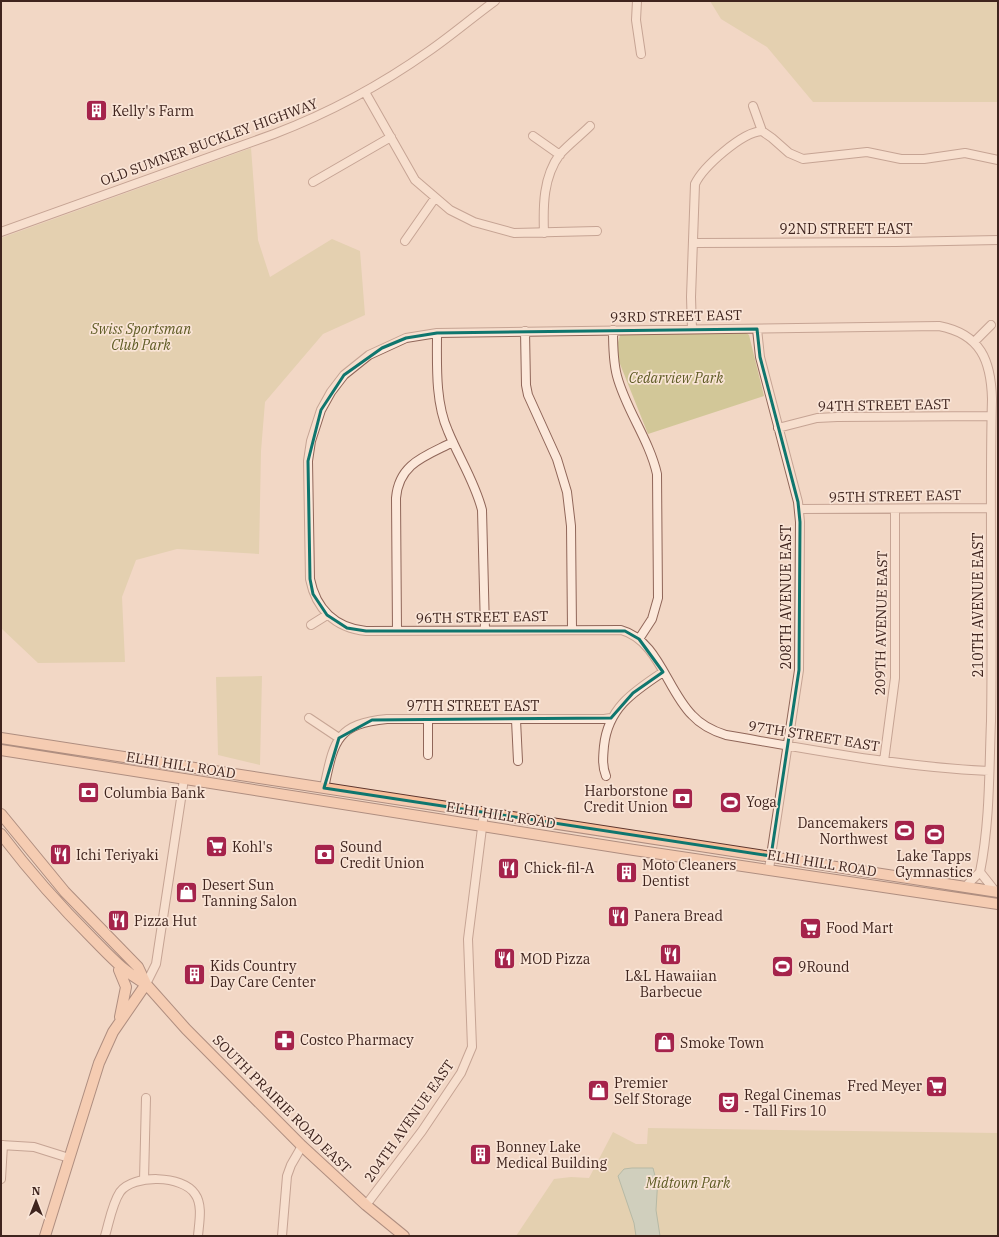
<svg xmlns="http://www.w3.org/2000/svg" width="999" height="1237" font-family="'IBM Plex Serif',serif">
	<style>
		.green { fill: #d2c798 }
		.water { fill: #a7c6b4; stroke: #6d957f }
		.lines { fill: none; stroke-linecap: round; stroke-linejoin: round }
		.minor-casing { stroke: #906659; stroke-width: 10 }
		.major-casing { stroke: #5d352d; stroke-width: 12 }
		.minor { stroke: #fce8da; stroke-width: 8 }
		.major { stroke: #f8bf9b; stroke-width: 10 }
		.marked { fill: none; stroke: #0f766e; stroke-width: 3; stroke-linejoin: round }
		.labels { text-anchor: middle; stroke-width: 3.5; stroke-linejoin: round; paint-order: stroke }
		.poi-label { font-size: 14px; fill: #3f241e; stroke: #f9e4d6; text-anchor: start }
		.street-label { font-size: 14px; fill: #3f241e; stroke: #f9e4d6 }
		.park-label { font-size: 14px; font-style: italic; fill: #5d5a23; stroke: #f9e4d6 }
	</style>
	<rect width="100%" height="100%" fill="#f2d7c5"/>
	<!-- green -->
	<path class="green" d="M710,1H998V102H813L767,47L721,19Z
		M251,148L258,240L270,277L332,239L360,251L365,315L323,334L265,402L261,451L259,554L177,549L136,560L122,597L125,662L38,663L1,628V238Z
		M745,332L749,335L764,396L648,434L618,359L616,350L620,335Z
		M262,676L260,765L218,755L216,677Z
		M648,1128L998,1133V1236H516L554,1179L571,1177L589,1178L613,1132L636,1144H647Z"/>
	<!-- water -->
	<path class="water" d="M632,1168H653L655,1176L658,1177L656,1210L660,1236H636L634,1223L618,1176L624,1169Z"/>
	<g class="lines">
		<defs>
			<path id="minor" d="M637,1L636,20L641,54
				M365,92L415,180L450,210L474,222L514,233L597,231
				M753,106L762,131L772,138L789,153L803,159L867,152L901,159H924L965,153L998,160
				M533,136L560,155
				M313,182L391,137
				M1,232L274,134C329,113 381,85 429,51C452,35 473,17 495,1
				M544,233C543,206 543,177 560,154C569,144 581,135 590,126
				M405,241L435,198
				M694,243L896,242L998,240
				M692,329L691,297L695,184C703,167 742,132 762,131
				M757,329L760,357L798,502L800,522L799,670L769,869
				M613,330C613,345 613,361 617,376C626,410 649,439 657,474L658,598L652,619L639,639
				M525,331L526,385L528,395L557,459L567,492L571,526L572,629
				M437,333C437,364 435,402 448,431C459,458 475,482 482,510L485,630
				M974,342L991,325
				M778,428L817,418L837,417L991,416
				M799,509L991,508
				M311,625L327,615
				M397,631L396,498C399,463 426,456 453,442
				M309,718L339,738
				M428,720V755
				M516,720L518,761
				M884,761L895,678V509
				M606,776C602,766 603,757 604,746C608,708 633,692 663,672
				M324,788C334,742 335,724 387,719H604L611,718
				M980,872C990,822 989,771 991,721C993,614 989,506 992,399C991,361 981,334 939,326L437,333L406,338L369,355L344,375L331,392L321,410L311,441L308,461L310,579C316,609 335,628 366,631L621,630C658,640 667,690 692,715C701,725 713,731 726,735C813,750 901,767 989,771
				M965,887L980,872L995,891
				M146,984L156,964L184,779
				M1,1145L34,1147L69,1158
				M1,1179L3,1145
				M144,1180L146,1098
				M366,1205L422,1131L461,1073L472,1047L468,939L484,812
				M105,1236C109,1223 112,1204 120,1192C133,1174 183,1175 195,1194C203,1205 199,1223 198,1236
				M282,1236L287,1176L291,1165L302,1146"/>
			<path id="major" d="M1,738L998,892
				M1,750L634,850L998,904
				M1,814L65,892L138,967L146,984L186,1029L302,1146L366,1205L404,1236
				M1,834C29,871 60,906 93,939C111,957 124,972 146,984
				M119,970L126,987L120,1017
				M45,1236L99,1063L113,1032L146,984"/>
		</defs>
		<!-- minor casing -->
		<use href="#minor" class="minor-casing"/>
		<!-- major casing -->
		<use href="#major" class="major-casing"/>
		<!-- minor -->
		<use href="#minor" class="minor"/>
		<!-- major -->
		<use href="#major" class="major"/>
	</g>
	<!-- marked area -->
	<path d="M0 0H999V1237H0ZM757,329L760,357L798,502L800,522L799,670L771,856L324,788L339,738L372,720L611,718L633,693L663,672L639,639L625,631H366L347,628L327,615L313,594L310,579L308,461L321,410L344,375L382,348L406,338L437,333Z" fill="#f2d7c5" fill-opacity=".55" fill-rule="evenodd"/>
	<path class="marked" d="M757,329L760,357L798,502L800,522L799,670L771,856L324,788L339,738L372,720L611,718L633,693L663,672L639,639L625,631H366L347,628L327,615L313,594L310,579L308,461L321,410L344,375L382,348L406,338L437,333Z"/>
	<!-- icons -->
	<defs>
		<symbol id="building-square" viewBox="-11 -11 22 22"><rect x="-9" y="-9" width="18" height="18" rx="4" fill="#a5234b" stroke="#f9e4d6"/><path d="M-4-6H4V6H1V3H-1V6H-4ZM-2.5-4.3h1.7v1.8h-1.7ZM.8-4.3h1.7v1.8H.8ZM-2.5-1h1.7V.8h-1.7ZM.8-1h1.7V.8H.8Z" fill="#fff"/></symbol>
		<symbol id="bank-square" viewBox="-11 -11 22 22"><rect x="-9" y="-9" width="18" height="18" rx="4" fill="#a5234b" stroke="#f9e4d6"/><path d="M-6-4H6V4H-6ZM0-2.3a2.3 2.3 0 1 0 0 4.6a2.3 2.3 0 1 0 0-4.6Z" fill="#fff"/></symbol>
		<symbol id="stadium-square" viewBox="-11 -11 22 22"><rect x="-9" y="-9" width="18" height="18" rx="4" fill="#a5234b" stroke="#f9e4d6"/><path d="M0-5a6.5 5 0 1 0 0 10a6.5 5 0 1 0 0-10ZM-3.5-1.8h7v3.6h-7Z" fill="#fff"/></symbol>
		<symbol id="supermarket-square" viewBox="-11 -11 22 22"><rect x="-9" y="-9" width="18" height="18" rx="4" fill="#a5234b" stroke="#f9e4d6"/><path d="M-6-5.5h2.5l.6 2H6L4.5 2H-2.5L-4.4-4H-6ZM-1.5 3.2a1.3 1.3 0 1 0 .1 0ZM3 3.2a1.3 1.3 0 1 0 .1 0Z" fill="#fff"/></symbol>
		<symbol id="restaurant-square" viewBox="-11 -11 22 22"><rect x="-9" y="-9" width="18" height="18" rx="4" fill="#a5234b" stroke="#f9e4d6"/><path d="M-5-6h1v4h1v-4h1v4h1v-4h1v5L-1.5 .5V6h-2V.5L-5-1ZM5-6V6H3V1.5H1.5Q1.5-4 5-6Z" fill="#fff"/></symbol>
		<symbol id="shop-square" viewBox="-11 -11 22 22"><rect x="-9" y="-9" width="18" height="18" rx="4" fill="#a5234b" stroke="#f9e4d6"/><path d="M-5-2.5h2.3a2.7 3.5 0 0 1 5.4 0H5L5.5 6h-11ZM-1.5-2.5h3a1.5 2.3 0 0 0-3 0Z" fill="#fff"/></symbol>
		<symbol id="pharmacy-square" viewBox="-11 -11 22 22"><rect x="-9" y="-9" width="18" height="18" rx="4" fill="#a5234b" stroke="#f9e4d6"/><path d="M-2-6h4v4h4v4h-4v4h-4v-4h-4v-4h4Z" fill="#fff"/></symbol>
		<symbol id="theatre-square" viewBox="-11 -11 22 22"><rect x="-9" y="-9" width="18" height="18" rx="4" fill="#a5234b" stroke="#f9e4d6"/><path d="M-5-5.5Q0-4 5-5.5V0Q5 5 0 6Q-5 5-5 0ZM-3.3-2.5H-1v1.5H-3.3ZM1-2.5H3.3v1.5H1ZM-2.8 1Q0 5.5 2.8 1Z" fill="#fff"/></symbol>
	</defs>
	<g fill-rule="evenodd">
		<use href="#building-square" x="84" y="98" width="25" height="25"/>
		<use href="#bank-square" x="76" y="780" width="25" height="25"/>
		<use href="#bank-square" x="670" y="786" width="25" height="25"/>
		<use href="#stadium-square" x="718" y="790" width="25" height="25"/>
		<use href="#stadium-square" x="892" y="818" width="25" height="25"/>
		<use href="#stadium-square" x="922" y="822" width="25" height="25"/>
		<use href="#supermarket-square" x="204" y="834" width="25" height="25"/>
		<use href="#restaurant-square" x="48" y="842" width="25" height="25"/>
		<use href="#bank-square" x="312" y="842" width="25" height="25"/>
		<use href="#restaurant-square" x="496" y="856" width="25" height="25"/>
		<use href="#building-square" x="614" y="860" width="25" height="25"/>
		<use href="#shop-square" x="174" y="880" width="25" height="25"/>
		<use href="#restaurant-square" x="606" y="904" width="25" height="25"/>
		<use href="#restaurant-square" x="106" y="908" width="25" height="25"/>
		<use href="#supermarket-square" x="798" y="916" width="25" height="25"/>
		<use href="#restaurant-square" x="658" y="942" width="25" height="25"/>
		<use href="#restaurant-square" x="492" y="946" width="25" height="25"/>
		<use href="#stadium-square" x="770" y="954" width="25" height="25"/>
		<use href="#building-square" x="182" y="962" width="25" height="25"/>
		<use href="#pharmacy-square" x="272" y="1028" width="25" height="25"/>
		<use href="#shop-square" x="652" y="1030" width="25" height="25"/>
		<use href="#supermarket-square" x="924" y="1074" width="25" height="25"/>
		<use href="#shop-square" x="586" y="1078" width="25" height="25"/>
		<use href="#theatre-square" x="716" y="1090" width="25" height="25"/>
		<use href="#building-square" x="468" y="1142" width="25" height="25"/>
	</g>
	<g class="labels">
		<!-- poi labels -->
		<g class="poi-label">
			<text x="112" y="116">Kelly's Farm</text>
			<text x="668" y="796" text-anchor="end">Harborstone<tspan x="668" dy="16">Credit Union</tspan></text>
			<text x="104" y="798">Columbia Bank</text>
			<text x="746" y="807">Yoga</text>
			<text x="888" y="828" text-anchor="end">Dancemakers<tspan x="888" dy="16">Northwest</tspan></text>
			<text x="232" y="852">Kohl's</text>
			<text x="340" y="852">Sound<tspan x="340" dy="16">Credit Union</tspan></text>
			<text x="76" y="860">Ichi Teriyaki</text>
			<text x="934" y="861" text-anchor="middle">Lake Tapps<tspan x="934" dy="16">Gymnastics</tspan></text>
			<text x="642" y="870">Moto Cleaners<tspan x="642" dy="16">Dentist</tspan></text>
			<text x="524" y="873">Chick-fil-A</text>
			<text x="202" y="890">Desert Sun<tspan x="202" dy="16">Tanning Salon</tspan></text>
			<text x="634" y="921">Panera Bread</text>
			<text x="134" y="926">Pizza Hut</text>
			<text x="826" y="933">Food Mart</text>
			<text x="520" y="964">MOD Pizza</text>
			<text x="210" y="971">Kids Country<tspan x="210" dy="16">Day Care Center</tspan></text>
			<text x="798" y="972">9Round</text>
			<text x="671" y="981" text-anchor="middle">L&amp;L Hawaiian<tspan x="671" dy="16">Barbecue</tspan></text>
			<text x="300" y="1045">Costco Pharmacy</text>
			<text x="680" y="1048">Smoke Town</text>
			<text x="614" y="1088">Premier<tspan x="614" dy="16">Self Storage</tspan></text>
			<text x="922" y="1091" text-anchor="end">Fred Meyer</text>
			<text x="744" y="1100">Regal Cinemas<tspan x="744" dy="16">- Tall Firs 10</tspan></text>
			<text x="496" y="1152">Bonney Lake<tspan x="496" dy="16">Medical Building</tspan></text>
		</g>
		<!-- street labels -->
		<g class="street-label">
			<text transform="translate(209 142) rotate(-20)" y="5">OLD SUMNER BUCKLEY HIGHWAY</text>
			<text x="846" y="234">92ND STREET EAST</text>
			<text transform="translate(676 316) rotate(-1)" y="5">93RD STREET EAST</text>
			<text transform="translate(884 405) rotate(-1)" y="5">94TH STREET EAST</text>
			<text transform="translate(895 496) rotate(-1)" y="5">95TH STREET EAST</text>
			<text transform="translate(786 597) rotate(-90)" y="5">208TH AVENUE EAST</text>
			<text transform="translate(978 605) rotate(-90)" y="5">210TH AVENUE EAST</text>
			<text transform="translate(482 617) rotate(-1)" y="5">96TH STREET EAST</text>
			<text transform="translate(881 623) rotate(-89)" y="5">209TH AVENUE EAST</text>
			<text x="473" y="711">97TH STREET EAST</text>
			<text transform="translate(814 736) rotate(9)" y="5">97TH STREET EAST</text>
			<text transform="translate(181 765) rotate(9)" y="5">ELHI HILL ROAD</text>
			<text transform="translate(501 815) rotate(9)" y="5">ELHI HILL ROAD</text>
			<text transform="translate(822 863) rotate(9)" y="5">ELHI HILL ROAD</text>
			<text transform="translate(282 1104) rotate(45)" y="5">SOUTH PRAIRIE ROAD EAST</text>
			<text transform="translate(409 1121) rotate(-55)" y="5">204TH AVENUE EAST</text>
		</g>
		<!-- park labels -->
		<g class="park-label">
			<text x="141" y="334">Swiss Sportsman<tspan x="141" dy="16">Club Park</tspan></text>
			<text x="676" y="383">Cedarview Park</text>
			<text x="688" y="1188">Midtown Park</text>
		</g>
	</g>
	<!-- border -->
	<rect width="999" height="1237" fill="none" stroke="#3f241e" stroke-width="4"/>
	<!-- north arrow -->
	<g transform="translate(36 1201)" stroke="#f9e4d6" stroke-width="3" paint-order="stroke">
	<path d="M0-3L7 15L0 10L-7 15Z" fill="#3f241e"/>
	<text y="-6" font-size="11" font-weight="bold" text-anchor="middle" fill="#3f241e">N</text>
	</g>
</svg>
